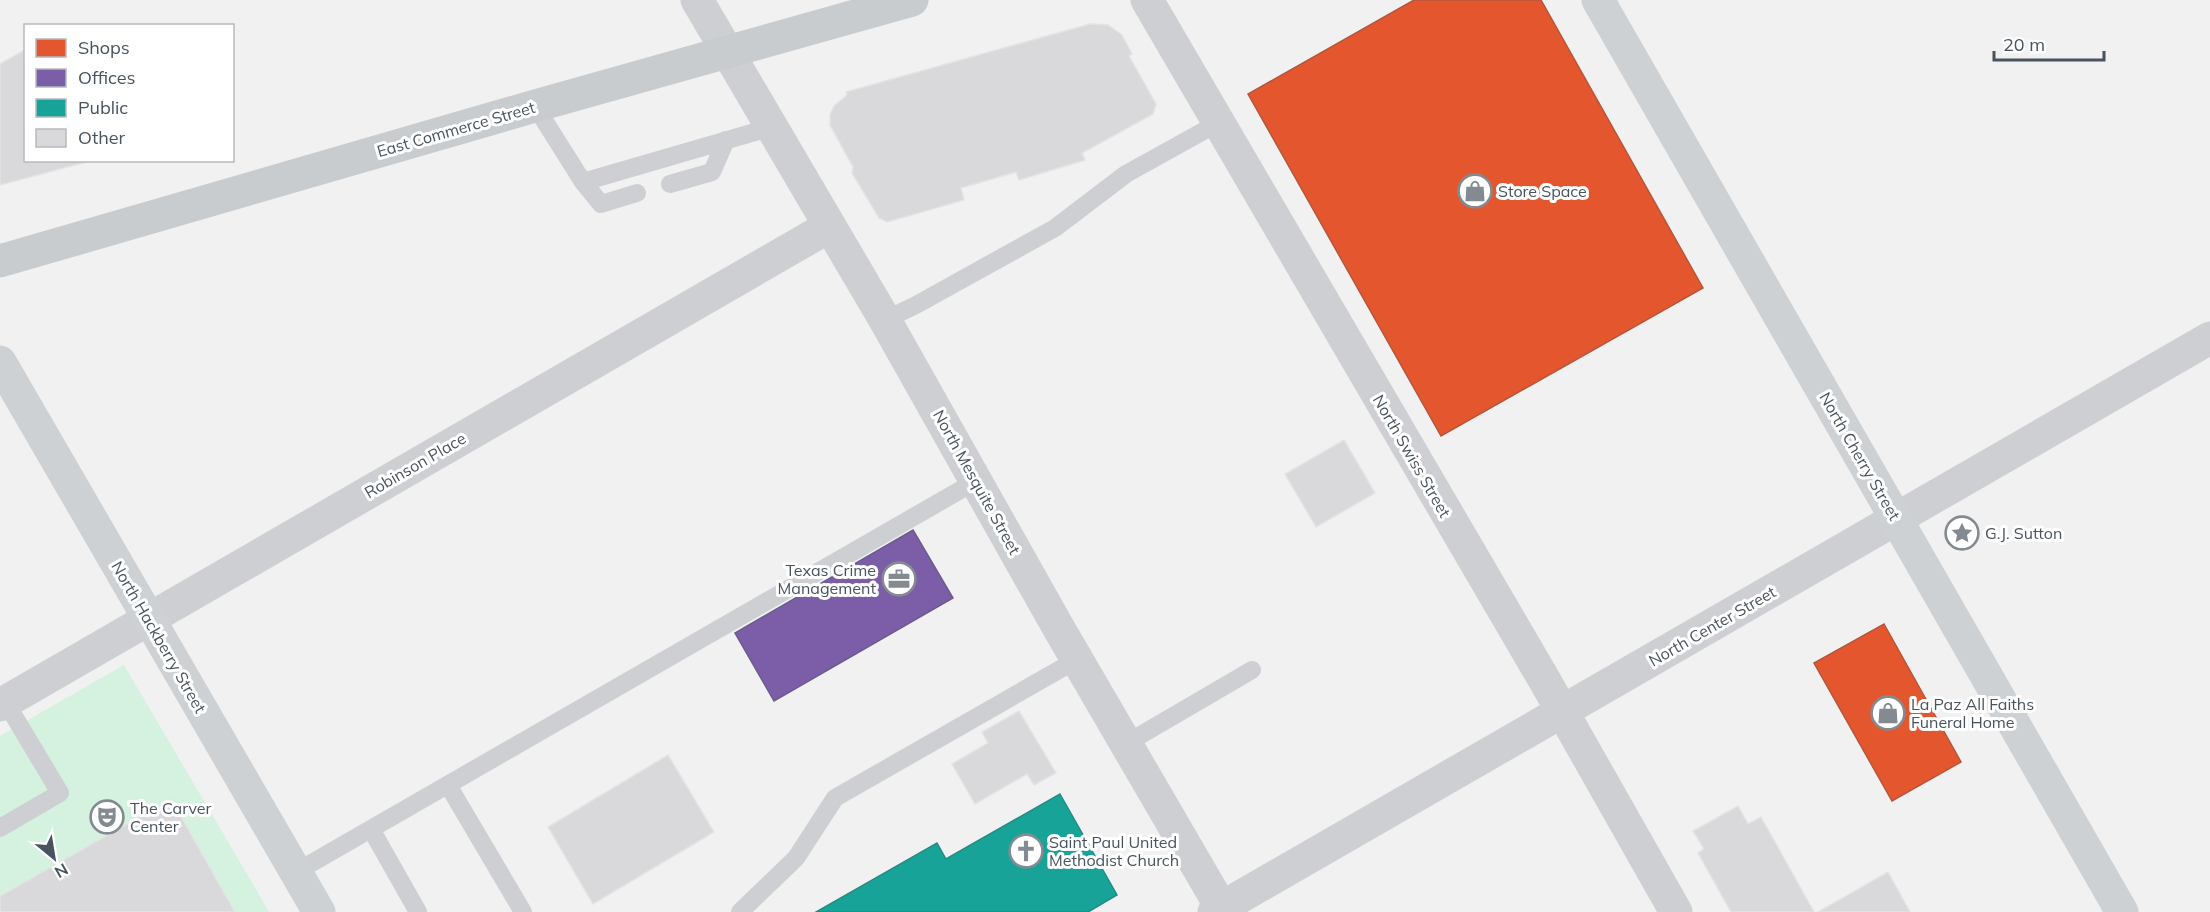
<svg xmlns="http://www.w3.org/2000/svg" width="2210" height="912" font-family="Mulish,sans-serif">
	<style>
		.green { fill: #d5f1e0 }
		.shops { fill: #e4572e; stroke: #b5563c; stroke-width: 1.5 }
		.offices { fill: #7b5ea7; stroke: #6b5b91; stroke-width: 1.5 }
		.public { fill: #17a398; stroke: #258b87; stroke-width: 1.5 }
		.building { fill: #d9d9db; stroke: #e3e3e4; stroke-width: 1.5 }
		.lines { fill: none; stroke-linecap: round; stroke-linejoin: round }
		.lane { stroke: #cdcfd2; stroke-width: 18 }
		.street { stroke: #cdcfd2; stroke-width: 33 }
		.secondary { stroke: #ced1d4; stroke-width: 33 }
		.primary { stroke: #c8cccf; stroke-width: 33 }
		.labels { text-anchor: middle; stroke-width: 6; stroke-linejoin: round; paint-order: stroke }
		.street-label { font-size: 16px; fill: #47535e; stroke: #fff }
		.poi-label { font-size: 16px; fill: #47535e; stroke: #fff; text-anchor: start }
	</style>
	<rect width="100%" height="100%" fill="#f2f1f1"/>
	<!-- green -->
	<path class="green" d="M124,665L261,898L269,912H0V736Z"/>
	<!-- shops -->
	<path class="shops" d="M1414,0H1541L1703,288L1441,436L1248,94Z
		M1884,624L1961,762L1892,801L1814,663Z"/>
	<!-- offices -->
	<path class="offices" d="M913,530L953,598L774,701L735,633Z"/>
	<!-- public -->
	<path class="public" d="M1060,794L1117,895L1088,912H816L937,843L946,859Z"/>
	<!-- building -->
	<path class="building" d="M1090,24L1108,25L1122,35L1132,54L1129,56L1156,104L1153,114L1082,153L1085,160L1019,180L1016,172L961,188L964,200L887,222L879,218L852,173L853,167L830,125V115L834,106L847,95L846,92Z
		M26,49V160H94L0,185V64Z
		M1344,440L1375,493L1316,527L1285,474Z
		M1019,711L1056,773L1034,785L1027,774L975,804L952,764L988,743L982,732Z
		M668,755L714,832L593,904L548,827Z
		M171,799L235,912H0V896Z
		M1738,806L1748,824L1761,817L1814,912H1731L1698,853L1704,849L1693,831Z
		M1888,872L1910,912H1818Z"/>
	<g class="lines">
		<!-- lane -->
		<path class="lane" d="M535,106L583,182L772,127
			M583,182L601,204L637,193
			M670,184L712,172L726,140
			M885,320L916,305L1055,228L1126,174L1218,123
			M1127,743L1252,670
			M448,785L523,912
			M0,828L60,793L5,701
			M371,829L418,912
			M296,872L976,481
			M740,912L796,858L835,798L1078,659"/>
		<!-- street -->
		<path class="street" d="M697,0L885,320L1058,627L1224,912
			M1147,0L1545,681L1676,912
			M0,705L830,226
			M1214,912L2210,338"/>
		<!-- secondary -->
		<path class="secondary" d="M1598,0L2122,912
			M0,362L319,912"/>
		<!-- primary -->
		<path class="primary" d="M0,261L535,106L912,0"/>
	</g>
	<!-- icons -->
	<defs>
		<symbol id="shop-ring" viewBox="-11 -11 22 22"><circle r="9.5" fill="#fff" stroke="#838a91" stroke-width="1.5"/><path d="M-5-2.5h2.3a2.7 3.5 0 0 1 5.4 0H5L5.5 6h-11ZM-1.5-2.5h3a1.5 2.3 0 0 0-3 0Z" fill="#838a91"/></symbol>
		<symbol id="sight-ring" viewBox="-11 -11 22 22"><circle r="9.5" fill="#fff" stroke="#838a91" stroke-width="1.5"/><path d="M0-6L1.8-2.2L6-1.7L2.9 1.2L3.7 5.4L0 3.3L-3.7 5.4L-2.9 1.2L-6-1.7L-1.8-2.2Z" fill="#838a91"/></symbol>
		<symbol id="office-ring" viewBox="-11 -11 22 22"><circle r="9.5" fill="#fff" stroke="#838a91" stroke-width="1.5"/><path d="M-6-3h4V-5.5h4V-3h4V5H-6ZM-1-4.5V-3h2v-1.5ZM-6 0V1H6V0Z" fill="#838a91"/></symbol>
		<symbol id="theatre-ring" viewBox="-11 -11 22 22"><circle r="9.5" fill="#fff" stroke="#838a91" stroke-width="1.5"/><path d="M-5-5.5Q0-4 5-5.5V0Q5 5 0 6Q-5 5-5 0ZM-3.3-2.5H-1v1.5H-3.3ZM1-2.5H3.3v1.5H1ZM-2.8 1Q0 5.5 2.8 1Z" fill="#838a91"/></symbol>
		<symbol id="church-ring" viewBox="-11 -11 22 22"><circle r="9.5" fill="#fff" stroke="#838a91" stroke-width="1.5"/><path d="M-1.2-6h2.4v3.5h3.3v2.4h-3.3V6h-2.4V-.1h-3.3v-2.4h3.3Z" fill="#838a91"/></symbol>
	</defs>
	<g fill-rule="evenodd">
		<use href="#shop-ring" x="1456" y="172" width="38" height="38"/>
		<use href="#sight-ring" x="1943" y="514" width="38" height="38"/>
		<use href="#office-ring" x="880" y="560" width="38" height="38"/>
		<use href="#shop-ring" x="1869" y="694" width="38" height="38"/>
		<use href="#theatre-ring" x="88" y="798" width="38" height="38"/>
		<use href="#church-ring" x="1007" y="832" width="38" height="38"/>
	</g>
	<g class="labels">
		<!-- street labels -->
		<g class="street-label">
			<text transform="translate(456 129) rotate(-16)" y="6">East Commerce Street</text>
			<text transform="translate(1412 456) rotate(60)" y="6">North Swiss Street</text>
			<text transform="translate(1860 456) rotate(60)" y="6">North Cherry Street</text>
			<text transform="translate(415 465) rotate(-30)" y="6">Robinson Place</text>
			<text transform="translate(977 482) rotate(61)" y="6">North Mesquite Street</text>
			<text transform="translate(1712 626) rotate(-30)" y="6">North Center Street</text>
			<text transform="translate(159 637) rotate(60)" y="6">North Hackberry Street</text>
		</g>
		<!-- poi labels -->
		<g class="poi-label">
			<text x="1498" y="197">Store Space</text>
			<text x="1985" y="539">G.J. Sutton</text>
			<text x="876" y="576" text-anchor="end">Texas Crime<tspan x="876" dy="18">Management</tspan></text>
			<text x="1911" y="710">La Paz All Faiths<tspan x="1911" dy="18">Funeral Home</tspan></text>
			<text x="130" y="814">The Carver<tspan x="130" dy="18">Center</tspan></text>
			<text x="1049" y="848">Saint Paul United<tspan x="1049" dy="18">Methodist Church</tspan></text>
		</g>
	</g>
	<!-- legend -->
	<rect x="24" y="24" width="210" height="138" fill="#ffffff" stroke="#b5babf" stroke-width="1.5"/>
	<rect x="36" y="39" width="30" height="18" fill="#e4572e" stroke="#b5babf" stroke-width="1.5"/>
	<text x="78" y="54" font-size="18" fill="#47535e">Shops</text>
	<rect x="36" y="69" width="30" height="18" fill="#7b5ea7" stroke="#b5babf" stroke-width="1.5"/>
	<text x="78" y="84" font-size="18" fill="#47535e">Offices</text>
	<rect x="36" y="99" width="30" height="18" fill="#17a398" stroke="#b5babf" stroke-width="1.5"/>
	<text x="78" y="114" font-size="18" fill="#47535e">Public</text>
	<rect x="36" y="129" width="30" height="18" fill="#d9d9db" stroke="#b5babf" stroke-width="1.5"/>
	<text x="78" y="144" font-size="18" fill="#47535e">Other</text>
	<!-- north arrow -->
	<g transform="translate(54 858) rotate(150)" stroke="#ffffff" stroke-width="4.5" paint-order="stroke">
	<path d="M0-4.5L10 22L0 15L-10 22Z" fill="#47535e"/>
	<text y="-9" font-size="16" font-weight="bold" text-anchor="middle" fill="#47535e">N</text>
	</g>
	<!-- scale -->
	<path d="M1994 51v9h110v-9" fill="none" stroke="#47535e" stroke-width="3"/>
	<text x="2003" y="51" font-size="18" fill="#47535e" stroke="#ffffff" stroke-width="4.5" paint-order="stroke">20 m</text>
</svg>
